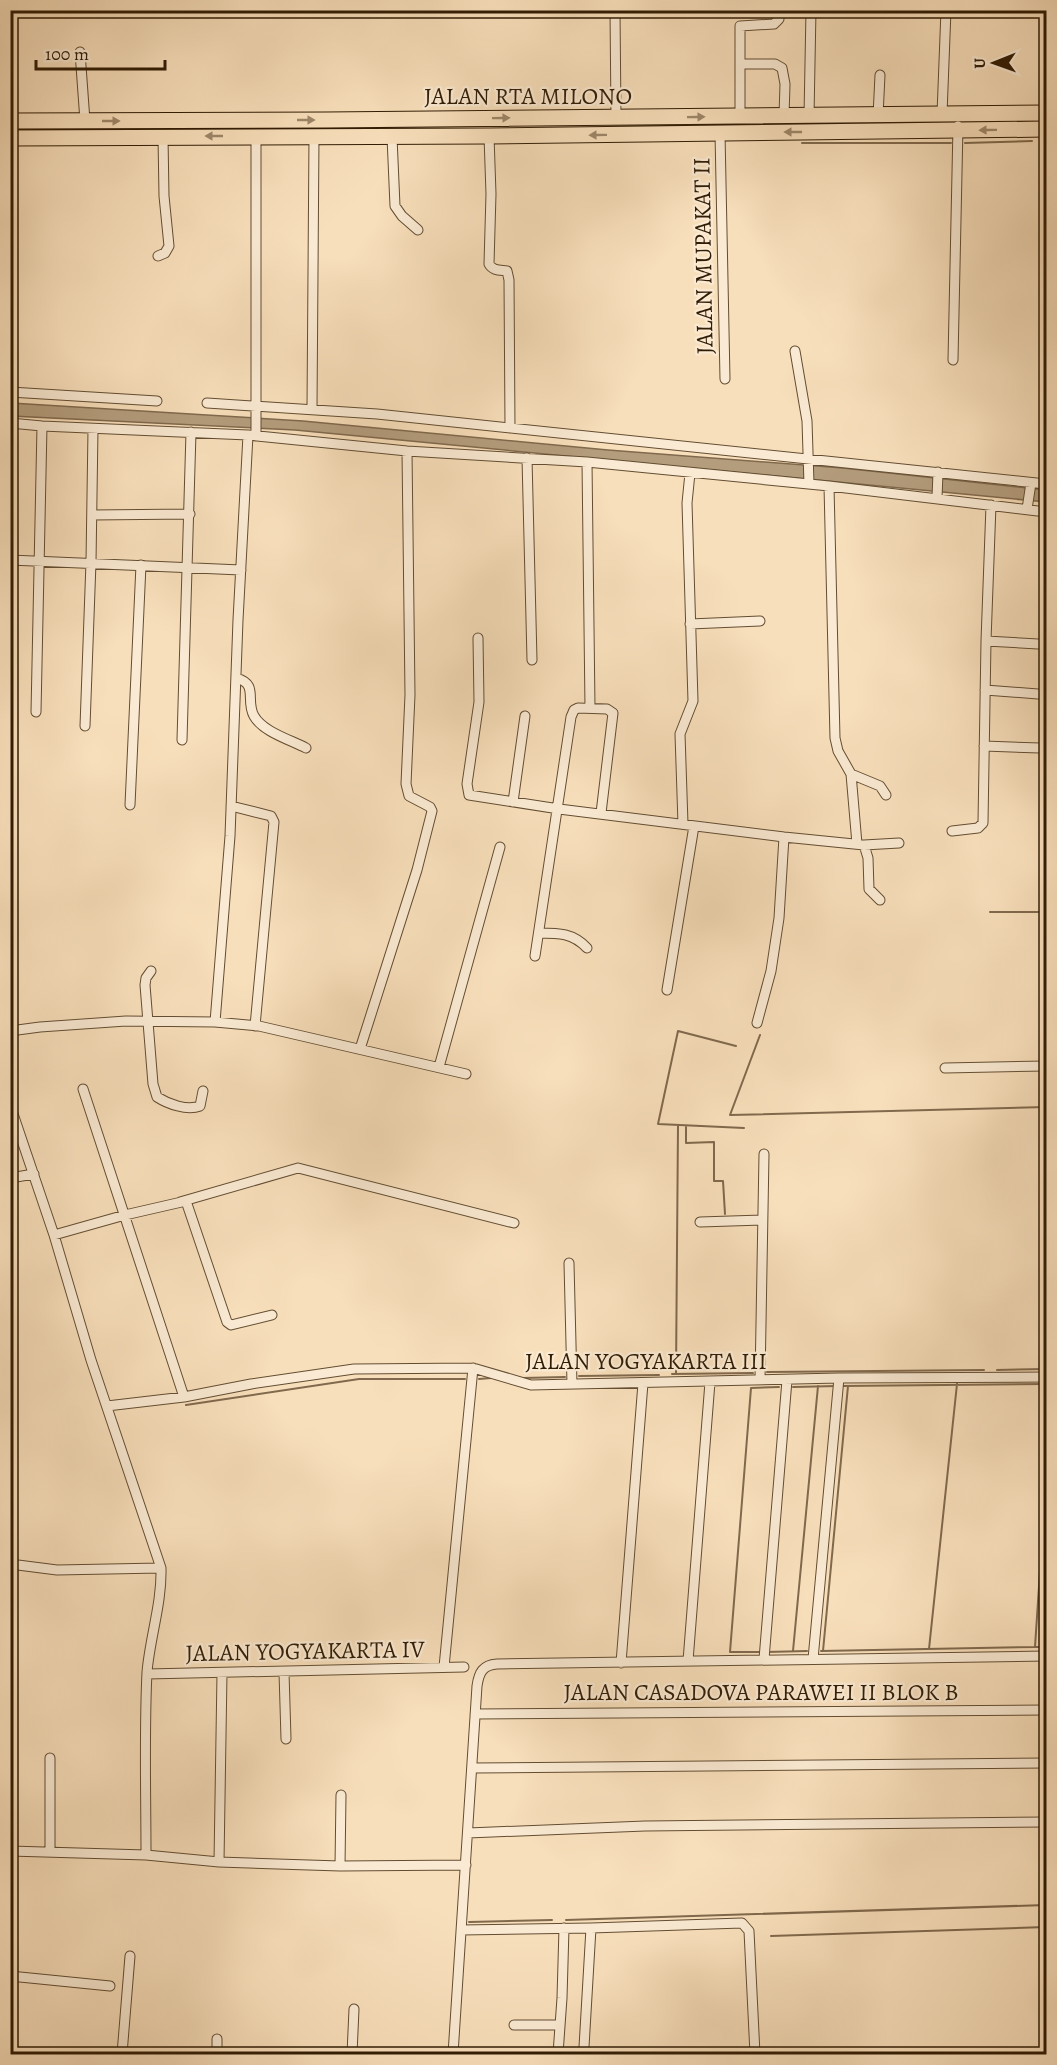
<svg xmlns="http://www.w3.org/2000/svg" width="1057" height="2065" font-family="Alegreya,serif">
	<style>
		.water { fill: #b49d7d; stroke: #80694d; stroke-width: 1.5 }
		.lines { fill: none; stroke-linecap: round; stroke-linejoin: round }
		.stream { stroke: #80694d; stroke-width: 2 }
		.minor-casing { stroke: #634d32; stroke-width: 11 }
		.trunk-casing { stroke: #311c04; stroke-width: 17 }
		.minor { stroke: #faead3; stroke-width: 9 }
		.trunk { stroke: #f8dfbb; stroke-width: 15 }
		.oneway { fill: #9e8769 }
		.labels { text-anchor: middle; stroke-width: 4.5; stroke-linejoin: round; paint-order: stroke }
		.street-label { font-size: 24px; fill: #311c04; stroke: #faead3 }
	</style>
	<rect width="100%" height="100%" fill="#f8dfbb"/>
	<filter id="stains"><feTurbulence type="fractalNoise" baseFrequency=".00333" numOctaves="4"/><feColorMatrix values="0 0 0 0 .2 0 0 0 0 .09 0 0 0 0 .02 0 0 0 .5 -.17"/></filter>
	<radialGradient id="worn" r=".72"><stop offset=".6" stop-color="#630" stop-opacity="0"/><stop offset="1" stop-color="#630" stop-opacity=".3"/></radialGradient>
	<!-- water -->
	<path class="water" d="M11,403L303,421L608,450L843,468L1046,490V502L295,430L11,416Z"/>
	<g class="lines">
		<!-- stream -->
		<path class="stream" d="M1044,141H1046
			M802,143H951
			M965,143L1032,141
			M990,912H1046
			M760,1035L730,1115L1046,1107
			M736,1046L678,1031L658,1124L744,1128
			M686,1126V1143L714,1142V1181H723L725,1214
			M997,1370L1046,1369
			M767,1372L984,1370
			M672,1374L753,1373
			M676,1374L678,1125
			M579,1376L659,1375
			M523,1378L565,1377
			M479,1379L491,1378
			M842,1386L1046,1384
			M793,1387L837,1386
			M186,1405L359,1379H465
			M1046,1480L1035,1647H1046
			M929,1649L957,1384
			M793,1651L818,1386
			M821,1651L1035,1647
			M823,1651L848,1386
			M760,1652H730L751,1388L779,1387
			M766,1652L807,1651
			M566,1920L1046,1905
			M469,1922L552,1920
			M771,1936L1046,1927"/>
		<defs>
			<path id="minor" d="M615,10L616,117
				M80,52L85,121
				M740,64V26L774,24L779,19V10
				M942,114L946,10
				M740,116V64H775L782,68L785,84L784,116
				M809,116L811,10
				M878,116L880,75
				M720,133L725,379
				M489,136L491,194L489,264C493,271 500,270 507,271L509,280L510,428
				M392,137L395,206L402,216L418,230
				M10,156L12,121
				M158,256L165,253L169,246L164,196L163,137
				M795,351L807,421L809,484
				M953,360L958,126
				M10,392L157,401
				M207,403L377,414L1046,484
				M312,409L314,136
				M10,423L42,426L248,435L407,451L587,462L829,486L1046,512
				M256,436V136
				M527,458L532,660
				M587,462L590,708
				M829,486L835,738L838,751L851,774L857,844
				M937,498L938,472
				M1027,509L1031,483
				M92,515L190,514
				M10,560L241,570
				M690,624L760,621
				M478,638L479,702L467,784L469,795L559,809L784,837L864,845L868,858L869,889L880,900
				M986,641L1038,644
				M236,678C259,684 245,700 254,716C263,732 291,740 306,748
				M985,690L1038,694
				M36,712L42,426
				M85,726L91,562L93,429
				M182,740L191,432
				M984,746L1040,748
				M851,774L880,786L886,795
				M513,802L525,716
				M130,805L141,565
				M231,806L271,816L274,822L255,1026
				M683,824L680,734L693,701L687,503L690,473
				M952,831L978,828L983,823L986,641L991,505
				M864,845L899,843
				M539,933C559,933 573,933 587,948
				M535,956L571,717L574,710L578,708L607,709L613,713L601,813
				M151,971L146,978L145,985L153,1084L157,1097C168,1104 187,1111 200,1106L203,1091
				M667,990L694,826
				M215,1022L230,836L238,620L248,435
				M757,1023L771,971L779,918L784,837
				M10,1031L40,1027L126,1021L215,1022L259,1026L466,1074
				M360,1049L417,870L432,811L430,807L409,796L406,784L410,695L407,451
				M439,1067L500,847
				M945,1068L1046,1066
				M83,1089L184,1397
				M10,1105L54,1235L91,1360L161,1568C162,1603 150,1637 147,1672C144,1733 146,1794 146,1855
				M10,1178L34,1174
				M180,1202L298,1168L514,1223
				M700,1222L762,1220
				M54,1235L125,1215L186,1201L227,1322L231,1325L272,1315
				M569,1263L572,1384
				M760,1380L764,1154
				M107,1406L184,1397L251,1384L354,1369L473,1368L531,1385L839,1378L1046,1377
				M10,1564L57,1570L161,1568
				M764,1659L787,1380
				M813,1659L839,1378
				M688,1661L710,1382
				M621,1663L643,1383
				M444,1667L473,1368
				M284,1672L286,1739
				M147,1674L464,1667
				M475,1714L1046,1710
				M472,1768L1046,1763
				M468,1833L645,1826L1046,1822
				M10,1851L146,1855L219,1862L340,1866L466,1865
				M50,1851V1758
				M219,1862L222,1673
				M340,1866L341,1795
				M461,1930L591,1928L742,1923L749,1931L755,2054
				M10,1976L110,1986
				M514,2025H560
				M584,2047L591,1928
				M122,2054L130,1956
				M217,2054V2039
				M352,2054L354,2009
				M453,2054L477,1686C479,1672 483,1665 497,1664L1046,1656
				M558,2054L562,1998L564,1928"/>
			<path id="trunk" d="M10,121L326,120L1046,113
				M10,138L489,136L1046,129"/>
		</defs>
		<!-- minor casing -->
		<use href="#minor" class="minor-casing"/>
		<!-- trunk casing -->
		<use href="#trunk" class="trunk-casing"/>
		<!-- minor -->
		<use href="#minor" class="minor"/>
		<!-- trunk -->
		<use href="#trunk" class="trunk"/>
	</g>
	<!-- one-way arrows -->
	<defs><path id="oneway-solid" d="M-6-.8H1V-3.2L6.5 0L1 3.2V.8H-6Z" transform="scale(1.5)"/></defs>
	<g class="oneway">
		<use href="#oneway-solid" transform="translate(696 117) rotate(-1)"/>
		<use href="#oneway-solid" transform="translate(501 118) rotate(-1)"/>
		<use href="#oneway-solid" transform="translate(306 120)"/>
		<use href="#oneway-solid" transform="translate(111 121)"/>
		<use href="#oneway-solid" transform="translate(988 130) rotate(179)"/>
		<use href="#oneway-solid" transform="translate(793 132) rotate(180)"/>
		<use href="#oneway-solid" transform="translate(598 135) rotate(179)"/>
		<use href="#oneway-solid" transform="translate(214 136) rotate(180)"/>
	</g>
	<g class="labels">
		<!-- street labels -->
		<g class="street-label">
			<text x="528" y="104">JALAN RTA MILONO</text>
			<text transform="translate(703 256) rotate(-91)" y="8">JALAN MUPAKAT II</text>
			<text x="646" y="1369">JALAN YOGYAKARTA III</text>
			<text transform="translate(305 1651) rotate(-1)" y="8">JALAN YOGYAKARTA IV</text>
			<text x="761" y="1700">JALAN CASADOVA PARAWEI II BLOK B</text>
		</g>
	</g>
	<!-- margin -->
	<rect width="1057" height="2065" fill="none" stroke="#f8dfbb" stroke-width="36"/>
	<rect x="12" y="12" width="1033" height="2041" fill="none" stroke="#311c04" stroke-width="3"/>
	<rect x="18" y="18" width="1021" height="2029" fill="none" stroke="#311c04" stroke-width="1.5"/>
	<!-- north arrow -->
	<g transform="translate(994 63) rotate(269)" stroke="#faead3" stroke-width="4.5" paint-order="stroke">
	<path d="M0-4.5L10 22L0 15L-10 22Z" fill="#311c04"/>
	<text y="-9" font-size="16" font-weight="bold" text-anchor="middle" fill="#311c04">U</text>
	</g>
	<!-- scale -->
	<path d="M36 60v9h129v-9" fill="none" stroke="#311c04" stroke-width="3"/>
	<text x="45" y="60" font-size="18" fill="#311c04" stroke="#faead3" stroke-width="4.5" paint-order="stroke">100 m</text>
	<rect width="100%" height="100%" filter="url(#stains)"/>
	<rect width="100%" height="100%" fill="url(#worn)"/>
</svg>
